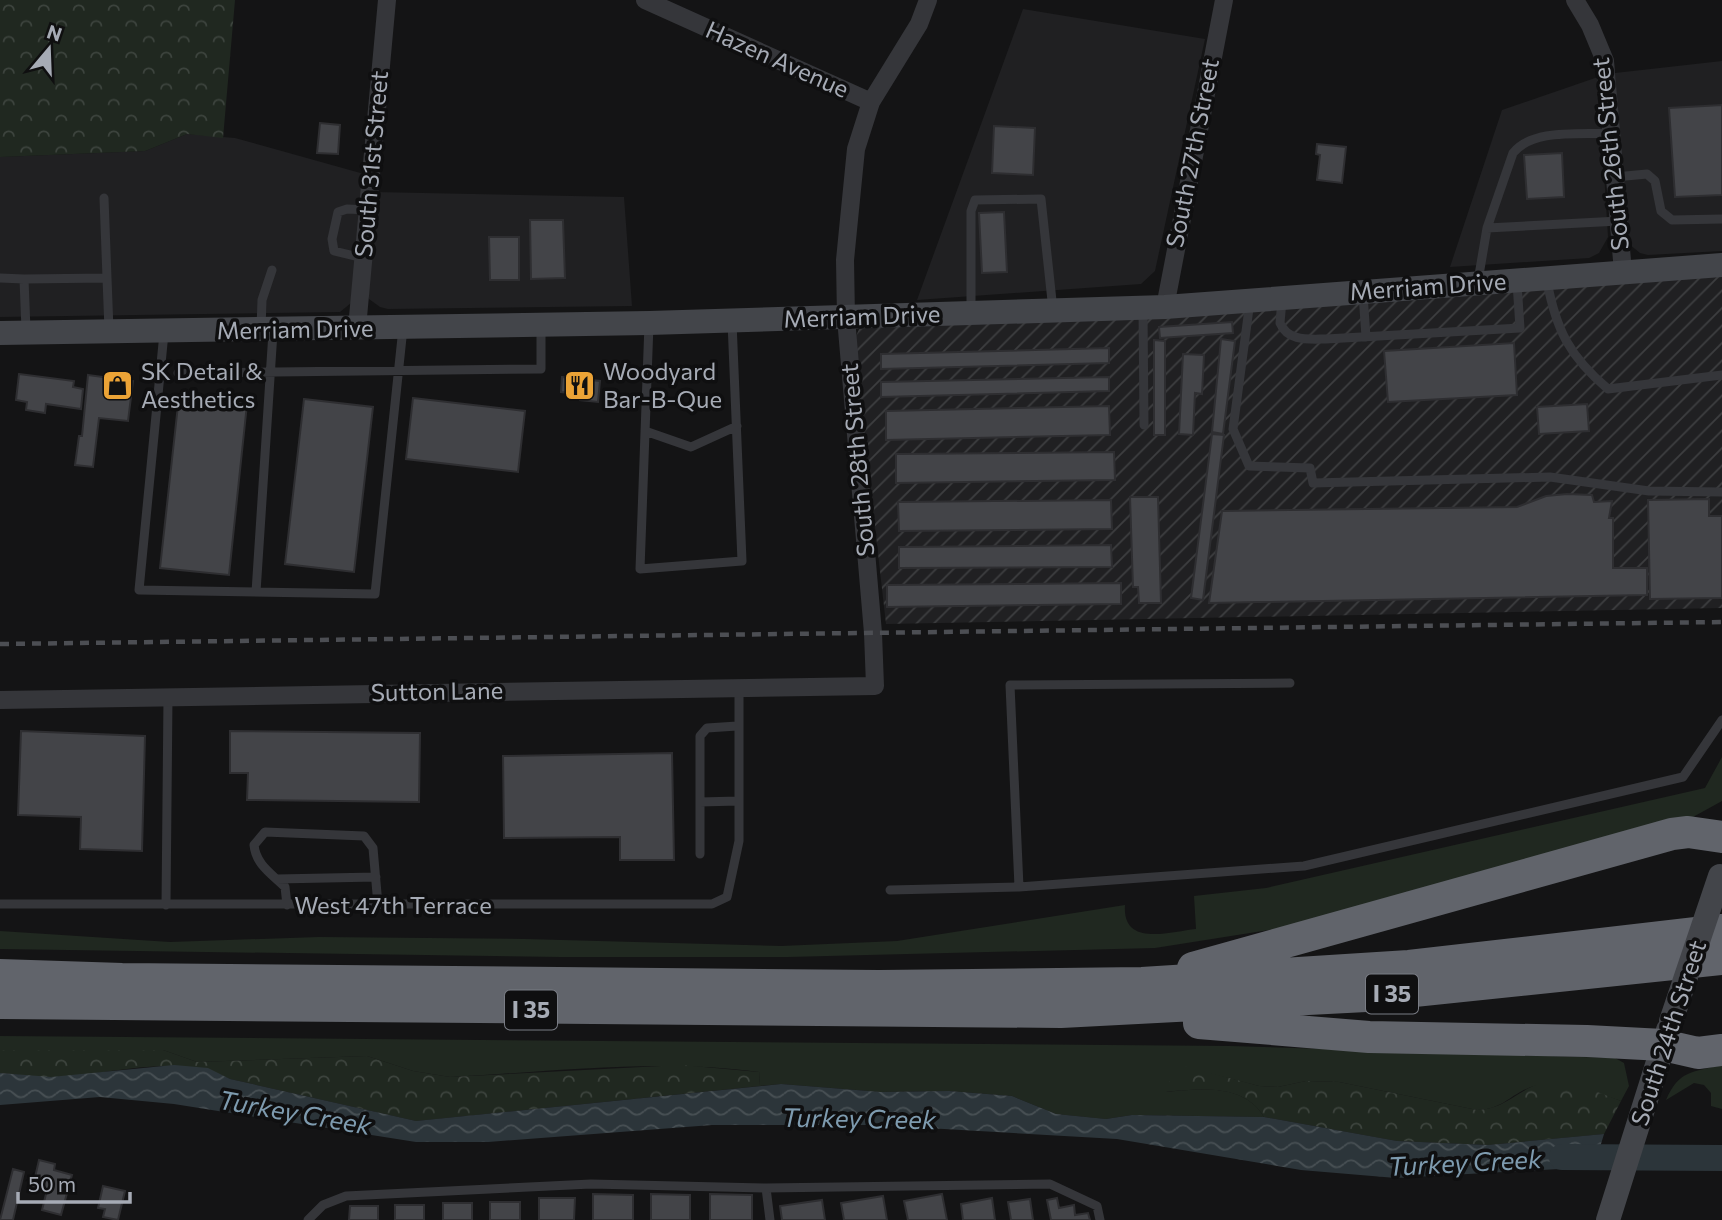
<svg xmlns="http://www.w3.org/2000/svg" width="1722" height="1220" font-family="Commissioner,sans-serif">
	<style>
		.built { fill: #202022 }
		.industrial { fill: url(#industrial-furrows) }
		.green { fill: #202820 }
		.forest { fill: url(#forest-crowns) }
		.water { fill: url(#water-waves) }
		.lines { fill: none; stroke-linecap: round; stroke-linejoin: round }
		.river { stroke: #2c353a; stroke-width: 26 }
		.building { fill: #434448; stroke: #2e2e31; stroke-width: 2 }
		.lane { stroke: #35363a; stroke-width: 9 }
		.street { stroke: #35363a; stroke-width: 18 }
		.secondary { stroke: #43454a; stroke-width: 24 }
		.highway { stroke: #61646b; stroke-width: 32 }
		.rail { stroke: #4c4e53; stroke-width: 4.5; stroke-dasharray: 9 7; stroke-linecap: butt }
		.secondary-bridge { stroke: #43454a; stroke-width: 24 }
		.labels { text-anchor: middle; stroke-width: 7; stroke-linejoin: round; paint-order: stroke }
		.shield { fill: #0f0f10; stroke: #797c84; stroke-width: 2 }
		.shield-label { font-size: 23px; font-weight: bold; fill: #a6abb5 }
		.street-label { font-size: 24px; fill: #a6abb5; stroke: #0f0f10 }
		.poi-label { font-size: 24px; fill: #a6abb5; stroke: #0f0f10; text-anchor: start }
		.water-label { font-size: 26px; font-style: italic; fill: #7e9baf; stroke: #0f0f10 }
	</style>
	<defs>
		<pattern id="industrial-furrows" width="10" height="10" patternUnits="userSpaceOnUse" patternTransform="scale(1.75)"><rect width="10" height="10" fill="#202022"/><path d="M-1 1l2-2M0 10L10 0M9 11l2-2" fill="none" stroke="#3d3e40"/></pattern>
		<pattern id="forest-crowns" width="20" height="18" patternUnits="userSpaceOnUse" patternTransform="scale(1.75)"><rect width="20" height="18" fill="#202820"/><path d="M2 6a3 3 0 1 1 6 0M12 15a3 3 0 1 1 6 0" fill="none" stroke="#3d443e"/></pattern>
		<pattern id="water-waves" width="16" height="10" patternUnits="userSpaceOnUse" patternTransform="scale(1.75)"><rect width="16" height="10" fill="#2c353a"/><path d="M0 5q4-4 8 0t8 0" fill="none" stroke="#485054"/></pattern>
	</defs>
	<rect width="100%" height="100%" fill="#141415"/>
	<!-- built -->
	<path class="built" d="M1023,9L1205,39L1155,271L1141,284L917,300Z
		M1722,61V251L1648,255L1640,253L1629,244L1626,237L1615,73Z
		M1598,77L1608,237L1599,253L1589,258L1450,267L1502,110Z
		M187,134L235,138L364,174L351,303L340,312L0,317V157L145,151Z
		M374,192L624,197L632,306L388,309L380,307L369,299L367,293Z"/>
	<!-- industrial -->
	<path class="industrial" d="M1722,276V608L886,624L854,341L859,329Z"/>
	<!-- green -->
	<path class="green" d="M1722,757V801L1693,817L1281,928L1155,948L788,957H561L0,949V931L170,942L319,937L525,939L781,946L897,941L1125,905C1122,947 1169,932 1196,929L1194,896L1266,888L1705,788Z
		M0,1036L1230,1046L1615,1058L1624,1063L1629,1086L1621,1101C1595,1092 1559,1077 1531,1087C1509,1095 1504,1109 1477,1110L1339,1082L1306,1081L1278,1087L1259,1086L1185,1067L1166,1092C1200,1089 1244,1083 1264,1117L1132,1115L1106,1119L1056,1114L1012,1096L949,1091L881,1092L781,1084L760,1086L759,1072C657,1058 552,1072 450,1077L413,1071L367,1056L197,1062L163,1050H0Z
		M1722,1065V1109L1711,1106V1093L1704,1085L1694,1083L1666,1100C1679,1070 1693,1072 1722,1065Z"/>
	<!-- forest -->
	<path class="forest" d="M0,0H235L223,138L187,134L145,151L0,157Z
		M0,1050H163L197,1062L367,1056L413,1071L450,1077L681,1065L759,1072L760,1086L416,1121L230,1079C176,1052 112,1075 54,1077C36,1078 18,1074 0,1073Z
		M1185,1066L1259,1086L1278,1087L1306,1081L1339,1082L1477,1110C1501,1109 1511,1097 1531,1087C1559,1074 1594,1091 1621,1101L1604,1134L1488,1145L1397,1141L1264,1117C1244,1083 1199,1089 1165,1092L1174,1072Z"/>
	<!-- water -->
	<path class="water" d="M174,1065L208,1068L230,1079L416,1121L781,1084L881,1092L949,1091L1012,1096L1056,1114L1106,1119L1132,1115L1264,1117L1397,1141L1488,1145L1604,1134L1594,1167L1396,1178L1301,1170L1117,1139L875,1125H712L488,1142H416L174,1104L100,1097L0,1105V1073L51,1077Z"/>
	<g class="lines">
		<!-- river -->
		<path class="river" d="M1562,1157L1722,1158"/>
	</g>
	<!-- building -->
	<path class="building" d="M1722,105V195L1675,197L1669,108Z
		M320,123L340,125L338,154L317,153Z
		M994,126L1035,128L1033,175L992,173Z
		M1317,144L1346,147L1342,183L1317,180L1320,155L1316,154Z
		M1562,153L1564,197L1527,199L1524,155Z
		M1004,212L1007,272L982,273L979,213Z
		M530,220H563L565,278L531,279Z
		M489,237H519V280H490Z
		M1232,322L1233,333L1160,338L1159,327Z
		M1221,339L1235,341L1223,434L1212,432Z
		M1154,340L1165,341V435H1154Z
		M1514,343L1517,395L1388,402L1384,351Z
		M1109,348V363L881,369V354Z
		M1183,354L1204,355L1202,394L1195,393L1193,435L1179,434Z
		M19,374L74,381L73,387L83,389L81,409L46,404L45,413L26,410L27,402L16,400Z
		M88,375L133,381L128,421L99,418L93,467L75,465L79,436H82Z
		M562,377L600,381L598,402L580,400L581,394L561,392Z
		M1109,377V391L881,397V382Z
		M179,396L247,404L229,575L160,568Z
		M413,398L525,411L518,472L406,459Z
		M304,399L373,407L354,572L285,564Z
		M1587,404L1589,431L1539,434L1537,407Z
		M1109,406L1110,435L886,440V411Z
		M1212,434L1224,435L1203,600L1191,598Z
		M1114,452L1115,480L896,483V454Z
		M1567,494L1592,495L1594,502L1612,501L1609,518H1613V568H1647V595L1209,603L1222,511L1517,507L1546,496Z
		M1130,497H1158L1161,603H1139L1138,587H1133Z
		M1709,499V516H1722V598L1650,599L1648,500Z
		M1111,500L1112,529L899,531L898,502Z
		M1111,545L1112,567L899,568V547Z
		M1121,583V604L887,607V585Z
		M21,731L145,736L142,851L80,849L81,817L18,815Z
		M230,731L420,733L419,802L247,800L248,773H230Z
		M672,753L674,860H620V837L504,838L503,756Z
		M39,1160L55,1164L54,1170L72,1175L61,1215L42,1210L47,1190L33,1186Z
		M13,1169L24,1172L13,1220H0Z
		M103,1186L125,1191L118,1220L103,1217L105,1209L98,1208Z
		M593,1194L633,1195V1220H593Z
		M651,1194L690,1195V1220H651Z
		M710,1194L752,1195V1220H710Z
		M942,1194L947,1220H908L904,1201Z
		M883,1196L887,1220H844L841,1203Z
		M539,1198H575L574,1220H539Z
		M992,1198L995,1220H963L961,1204Z
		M1057,1198L1059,1208L1074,1205L1075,1215L1088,1213L1090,1220H1051L1047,1200Z
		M1030,1199L1033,1220H1011L1008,1202Z
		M822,1200L825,1220H782L780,1206Z
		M490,1202H520V1220H490Z
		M443,1203H472V1220H443Z
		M395,1205H424V1220H395Z
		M350,1206H378V1220H349Z"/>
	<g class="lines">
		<!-- lane -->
		<path class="lane" d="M1615,177L1647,174L1655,181L1661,211L1672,220L1722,219
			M104,198L107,278
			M1487,228L1619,221
			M363,258L334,251L332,239L338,212L347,209L368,210
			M0,278L24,279L26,330
			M24,279L107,278L109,330
			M1478,281L1487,228L1513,153C1533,128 1581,135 1611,133
			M1547,281C1556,330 1570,357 1608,389L1722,375
			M1363,294L1366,337
			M1282,300L1280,323C1288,342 1309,339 1326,339L1520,328L1517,283
			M1250,301L1233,429L1249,466L1310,468L1313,483L1550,477L1649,491L1722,492
			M1143,309L1144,425
			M971,312V211L975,200L1041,199L1053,310
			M649,324L640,569L742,561L732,322
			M261,328L262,300L272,270
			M164,333L139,590L375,594L403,328
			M178,373L541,369V327
			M645,431L691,447L737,426
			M256,592L273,332
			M1290,683L1010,685L1019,887L1304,866L1683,777L1722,720
			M700,802L738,801
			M700,854V736L707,728L737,726
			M277,879L376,877
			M890,890L1019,887
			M0,904H712L727,897L739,841V689
			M166,905L168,697
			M287,905L285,887C272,874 256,865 254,845L265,832L364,836L373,848L378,905
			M308,1220L323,1205L346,1196L591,1184L766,1188
			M770,1220L766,1188L1050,1184L1097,1206L1100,1220"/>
		<!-- street -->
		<path class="street" d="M645,0L871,102
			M1575,0L1590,25L1605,61L1623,272
			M1165,307L1224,0
			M357,328L387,0
			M0,700L875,686L873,633L846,318L845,260L856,149L871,102L919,24L928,0"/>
		<!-- secondary -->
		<path class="secondary" d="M0,333L649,323L1165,307L1722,265
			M1608,1220L1668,1030"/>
		<!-- highway -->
		<path class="highway" d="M1193,968L1672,834L1688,832L1722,837
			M0,975L122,979L879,986L1142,983L1409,966L1722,930
			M0,1003L1061,1012L1366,996L1722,959
			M1199,1023L1369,1037L1587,1041L1663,1045L1698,1053L1722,1050"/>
		<!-- rail -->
		<path class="rail" d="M0,644L1722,622"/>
		<!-- secondary-bridge -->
		<path class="secondary-bridge" d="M1671,1021L1720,876"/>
	</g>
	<!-- icons -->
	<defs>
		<symbol id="shop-square" viewBox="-11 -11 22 22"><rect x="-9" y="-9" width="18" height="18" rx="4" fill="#eba336" stroke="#0f0f10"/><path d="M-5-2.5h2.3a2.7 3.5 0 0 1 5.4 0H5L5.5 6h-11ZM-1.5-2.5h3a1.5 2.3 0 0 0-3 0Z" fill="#111"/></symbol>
		<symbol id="restaurant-square" viewBox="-11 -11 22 22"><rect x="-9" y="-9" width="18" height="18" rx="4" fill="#eba336" stroke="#0f0f10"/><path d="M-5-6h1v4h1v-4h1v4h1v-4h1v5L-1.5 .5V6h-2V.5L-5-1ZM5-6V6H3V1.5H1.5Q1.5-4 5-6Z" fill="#111"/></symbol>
	</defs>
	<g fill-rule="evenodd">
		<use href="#shop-square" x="100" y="368" width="35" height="35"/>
		<use href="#restaurant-square" x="562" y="368" width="35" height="35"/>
	</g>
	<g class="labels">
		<!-- shield labels -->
		<g class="shield">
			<rect x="1366" y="974.5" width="52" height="39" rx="5"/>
			<rect x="505" y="990.5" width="52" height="39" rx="5"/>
		</g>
		<g class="shield-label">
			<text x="1392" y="1002">I 35</text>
			<text x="531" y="1018">I 35</text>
		</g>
		<!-- street labels -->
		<g class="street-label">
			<text transform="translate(777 60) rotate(24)" y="8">Hazen Avenue</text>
			<text transform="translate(1193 153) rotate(-79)" y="8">South 27th Street</text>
			<text transform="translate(1611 154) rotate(-96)" y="8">South 26th Street</text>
			<text transform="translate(372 164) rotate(-85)" y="8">South 31st Street</text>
			<text transform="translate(1428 287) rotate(-4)" y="8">Merriam Drive</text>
			<text transform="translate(862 317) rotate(-2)" y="8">Merriam Drive</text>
			<text transform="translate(295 330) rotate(-1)" y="8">Merriam Drive</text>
			<text transform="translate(858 460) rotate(-95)" y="8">South 28th Street</text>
			<text transform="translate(437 692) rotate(-1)" y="8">Sutton Lane</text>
			<text x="393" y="914">West 47th Terrace</text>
			<text transform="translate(1669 1033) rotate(-72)" y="8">South 24th Street</text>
		</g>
		<!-- poi labels -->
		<g class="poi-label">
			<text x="141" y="380">SK Detail &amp;<tspan x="141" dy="28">Aesthetics</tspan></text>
			<text x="603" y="380">Woodyard<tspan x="603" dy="28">Bar-B-Que</tspan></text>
		</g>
		<!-- water labels -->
		<g class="water-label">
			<text transform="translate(295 1113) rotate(10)" y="9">Turkey Creek</text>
			<text transform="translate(859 1119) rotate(1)" y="9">Turkey Creek</text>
			<text transform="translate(1465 1163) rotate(-3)" y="9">Turkey Creek</text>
		</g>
	</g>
	<!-- north arrow -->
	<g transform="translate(49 49) rotate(19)" stroke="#0f0f10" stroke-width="5" paint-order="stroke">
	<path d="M0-5L12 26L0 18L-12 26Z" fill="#a6abb5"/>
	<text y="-10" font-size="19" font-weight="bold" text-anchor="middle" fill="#a6abb5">N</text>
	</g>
	<!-- scale -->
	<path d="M18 1192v10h112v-10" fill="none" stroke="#a6abb5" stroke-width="3.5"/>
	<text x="28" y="1192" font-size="21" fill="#a6abb5" stroke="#0f0f10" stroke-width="5" paint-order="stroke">50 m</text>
</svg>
